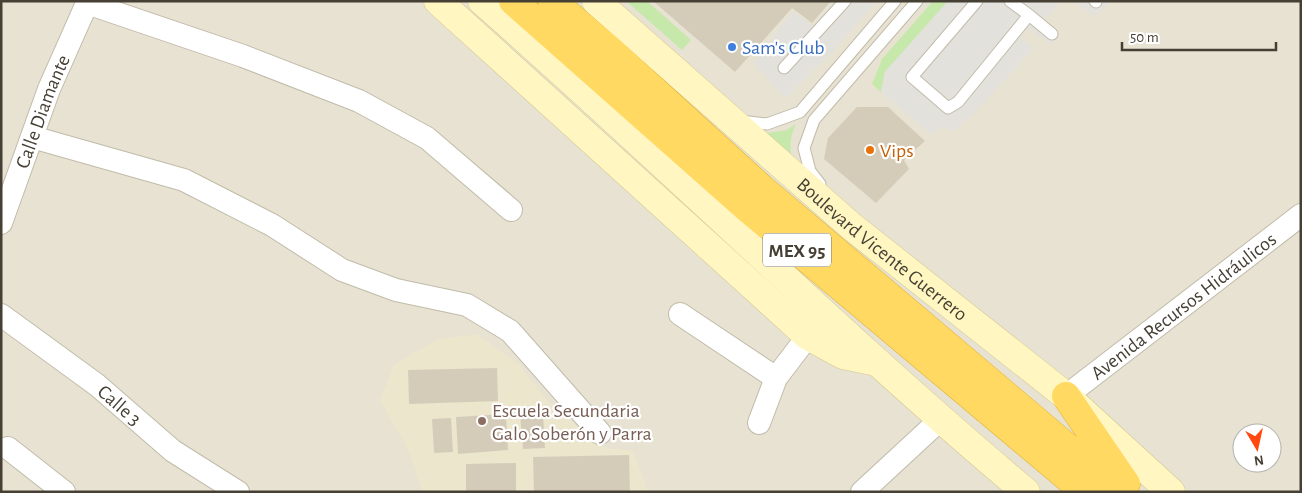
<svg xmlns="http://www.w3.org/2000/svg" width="1302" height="493" font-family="'Alegreya Sans',sans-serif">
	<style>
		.residential { fill: #e7e2d2; fill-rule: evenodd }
		.education { fill: #ece6cd }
		.green { fill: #c7e8ab }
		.parking { fill: #e3e1dc }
		.building { fill: #d4ccb9 }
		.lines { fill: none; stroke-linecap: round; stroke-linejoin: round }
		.lane-casing { stroke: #c1bba9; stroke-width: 13 }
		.street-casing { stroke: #c1bba9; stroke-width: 24 }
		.secondary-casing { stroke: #d4c892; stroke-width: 29 }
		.highway-casing { stroke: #e1b02f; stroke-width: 29 }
		.lane { stroke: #fff; stroke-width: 11 }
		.street { stroke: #fff; stroke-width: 22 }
		.secondary { stroke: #fff6c1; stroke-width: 28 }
		.highway { stroke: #ffd962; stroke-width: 28 }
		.shop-dot { fill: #3f7fe0; stroke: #fff; stroke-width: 2 }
		.food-dot { fill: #e8710a; stroke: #fff; stroke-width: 2 }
		.education-dot { fill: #8d6e63; stroke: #fff; stroke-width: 2 }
		.labels { text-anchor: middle; stroke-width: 4.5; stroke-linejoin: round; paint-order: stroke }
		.shield { fill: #fff; stroke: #7d7971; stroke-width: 1 }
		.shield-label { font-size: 19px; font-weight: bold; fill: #453f34 }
		.shop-label { font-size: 20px; fill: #366cbe; stroke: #fff; text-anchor: start }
		.street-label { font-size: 20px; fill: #453f34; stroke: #fff }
		.food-label { font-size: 20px; fill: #c56008; stroke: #fff; text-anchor: start }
		.education-label { font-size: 20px; fill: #785e54; stroke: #fff; text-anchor: start }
	</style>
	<rect width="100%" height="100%" fill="#f2efe4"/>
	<!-- residential -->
	<path class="residential" d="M1,1H1301V492H1ZM1242,433H1272V463H1242Z"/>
	<!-- education -->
	<path class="education" d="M477,334L518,364L548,401L595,442L608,448L633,451L648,492H422L409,451L380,400L394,365L436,340Z"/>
	<!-- green -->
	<path class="green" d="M626,1H647L691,40L682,50Z
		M933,1H948L885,72L881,92L872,84L882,59Z
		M796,124C789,138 789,151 794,165L762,134L787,130Z"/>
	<!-- parking -->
	<path class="parking" d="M834,1H876L832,52L786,98L753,63L793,11L813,26Z
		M948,1H1061L1042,22L1060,37L1050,44L1029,29L1017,35L1033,49L976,111L952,132L942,126L931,135L881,92L885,72Z
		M1075,1H1112L1094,17Z"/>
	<!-- building -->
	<path class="building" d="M653,1H831L812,23L792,8L735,72Z
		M857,107H888L925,141L904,160L909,169L876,203L824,159L828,138Z
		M497,368L498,401L409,404L408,370Z
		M543,413L545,448L523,449L520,414Z
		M506,414L508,450L458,454L456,417Z
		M451,418L453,452L434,453L432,419Z
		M629,455L630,492H534L533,457Z
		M516,463V492H466V464Z"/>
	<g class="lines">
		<defs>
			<path id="lane" d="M977,1L912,77L948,108L958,102L1029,15L1010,1
				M1095,1L1096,2
				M1029,15L1052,34
				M784,68L845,1
				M740,121L767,124L800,112L895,1
				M820,184L810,171L804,148L814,120L917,1"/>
			<g id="street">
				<path d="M87,3L243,56L359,101L427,138L511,210"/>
				<path d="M32,137L184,180L272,225L342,270L396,290L467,305L510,331L600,433"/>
				<path id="s1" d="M1,223L49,89L88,1"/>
				<path d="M680,314L776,378"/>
				<path id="s2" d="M1,315L97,385L173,451L238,492"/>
				<path id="s3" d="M1066,396L1301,215"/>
				<path d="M759,423L776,378L808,336"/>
				<path d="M8,448L64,492"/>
				<path d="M862,492L942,418"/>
			</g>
			<g id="secondary">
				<path d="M438,1L808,336L843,355L877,362"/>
				<path d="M482,1C666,162 839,335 1026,492"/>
				<path id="s4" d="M596,1L851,226L1066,396L1171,492"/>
			</g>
			<path id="highway" d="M513,1L747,208L1085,492
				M552,1L612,52L761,188L1120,492
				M1066,396L1126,484"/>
		</defs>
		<!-- lane casing -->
		<use href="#lane" class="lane-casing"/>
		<!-- street casing -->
		<use href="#street" class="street-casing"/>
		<!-- secondary casing -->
		<use href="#secondary" class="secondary-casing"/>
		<!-- highway casing -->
		<use href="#highway" class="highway-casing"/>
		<!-- lane -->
		<use href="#lane" class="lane"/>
		<!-- street -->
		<use href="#street" class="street"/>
		<!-- secondary -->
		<use href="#secondary" class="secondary"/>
		<!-- highway -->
		<use href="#highway" class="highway"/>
	</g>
	<!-- markers -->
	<circle class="shop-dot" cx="732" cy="47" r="5"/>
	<circle class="food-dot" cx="870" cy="150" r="5"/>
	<circle class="education-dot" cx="482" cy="421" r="5"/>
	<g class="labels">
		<!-- shield labels -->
		<rect class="shield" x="763" y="233.5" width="68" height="33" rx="4"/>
		<g class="shield-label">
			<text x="797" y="257">MEX 95</text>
		</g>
		<!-- shop labels -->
		<g class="shop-label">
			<text x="742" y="54">Sam's Club</text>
		</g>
		<!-- street labels -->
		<g class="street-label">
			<text dy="7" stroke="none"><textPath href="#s1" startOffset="119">Calle Diamante</textPath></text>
			<text dy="7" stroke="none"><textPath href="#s4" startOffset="379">Boulevard Vicente Guerrero</textPath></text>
			<text dy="7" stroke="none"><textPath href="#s3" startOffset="148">Avenida Recursos Hidráulicos</textPath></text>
			<text dy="7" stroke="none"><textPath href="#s2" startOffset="149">Calle 3</textPath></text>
		</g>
		<!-- food labels -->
		<g class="food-label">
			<text x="880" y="157">Vips</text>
		</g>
		<!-- education labels -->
		<g class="education-label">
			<text x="492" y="417">Escuela Secundaria<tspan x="492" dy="23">Galo Soberón y Parra</tspan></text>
		</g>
	</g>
	<!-- border -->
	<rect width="1302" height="493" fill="none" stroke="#453f34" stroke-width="5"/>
	<!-- north arrow -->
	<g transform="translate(1257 448) rotate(171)"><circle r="24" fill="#ffffff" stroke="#b5b2ae"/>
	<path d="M0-4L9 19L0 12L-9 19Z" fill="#ff490e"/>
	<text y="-8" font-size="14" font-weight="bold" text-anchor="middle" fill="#453f34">N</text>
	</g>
	<!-- scale -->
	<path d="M1122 42v8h154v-8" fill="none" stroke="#453f34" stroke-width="2.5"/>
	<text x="1130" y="42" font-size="15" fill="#453f34" stroke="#ffffff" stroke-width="4" paint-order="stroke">50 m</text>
</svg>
